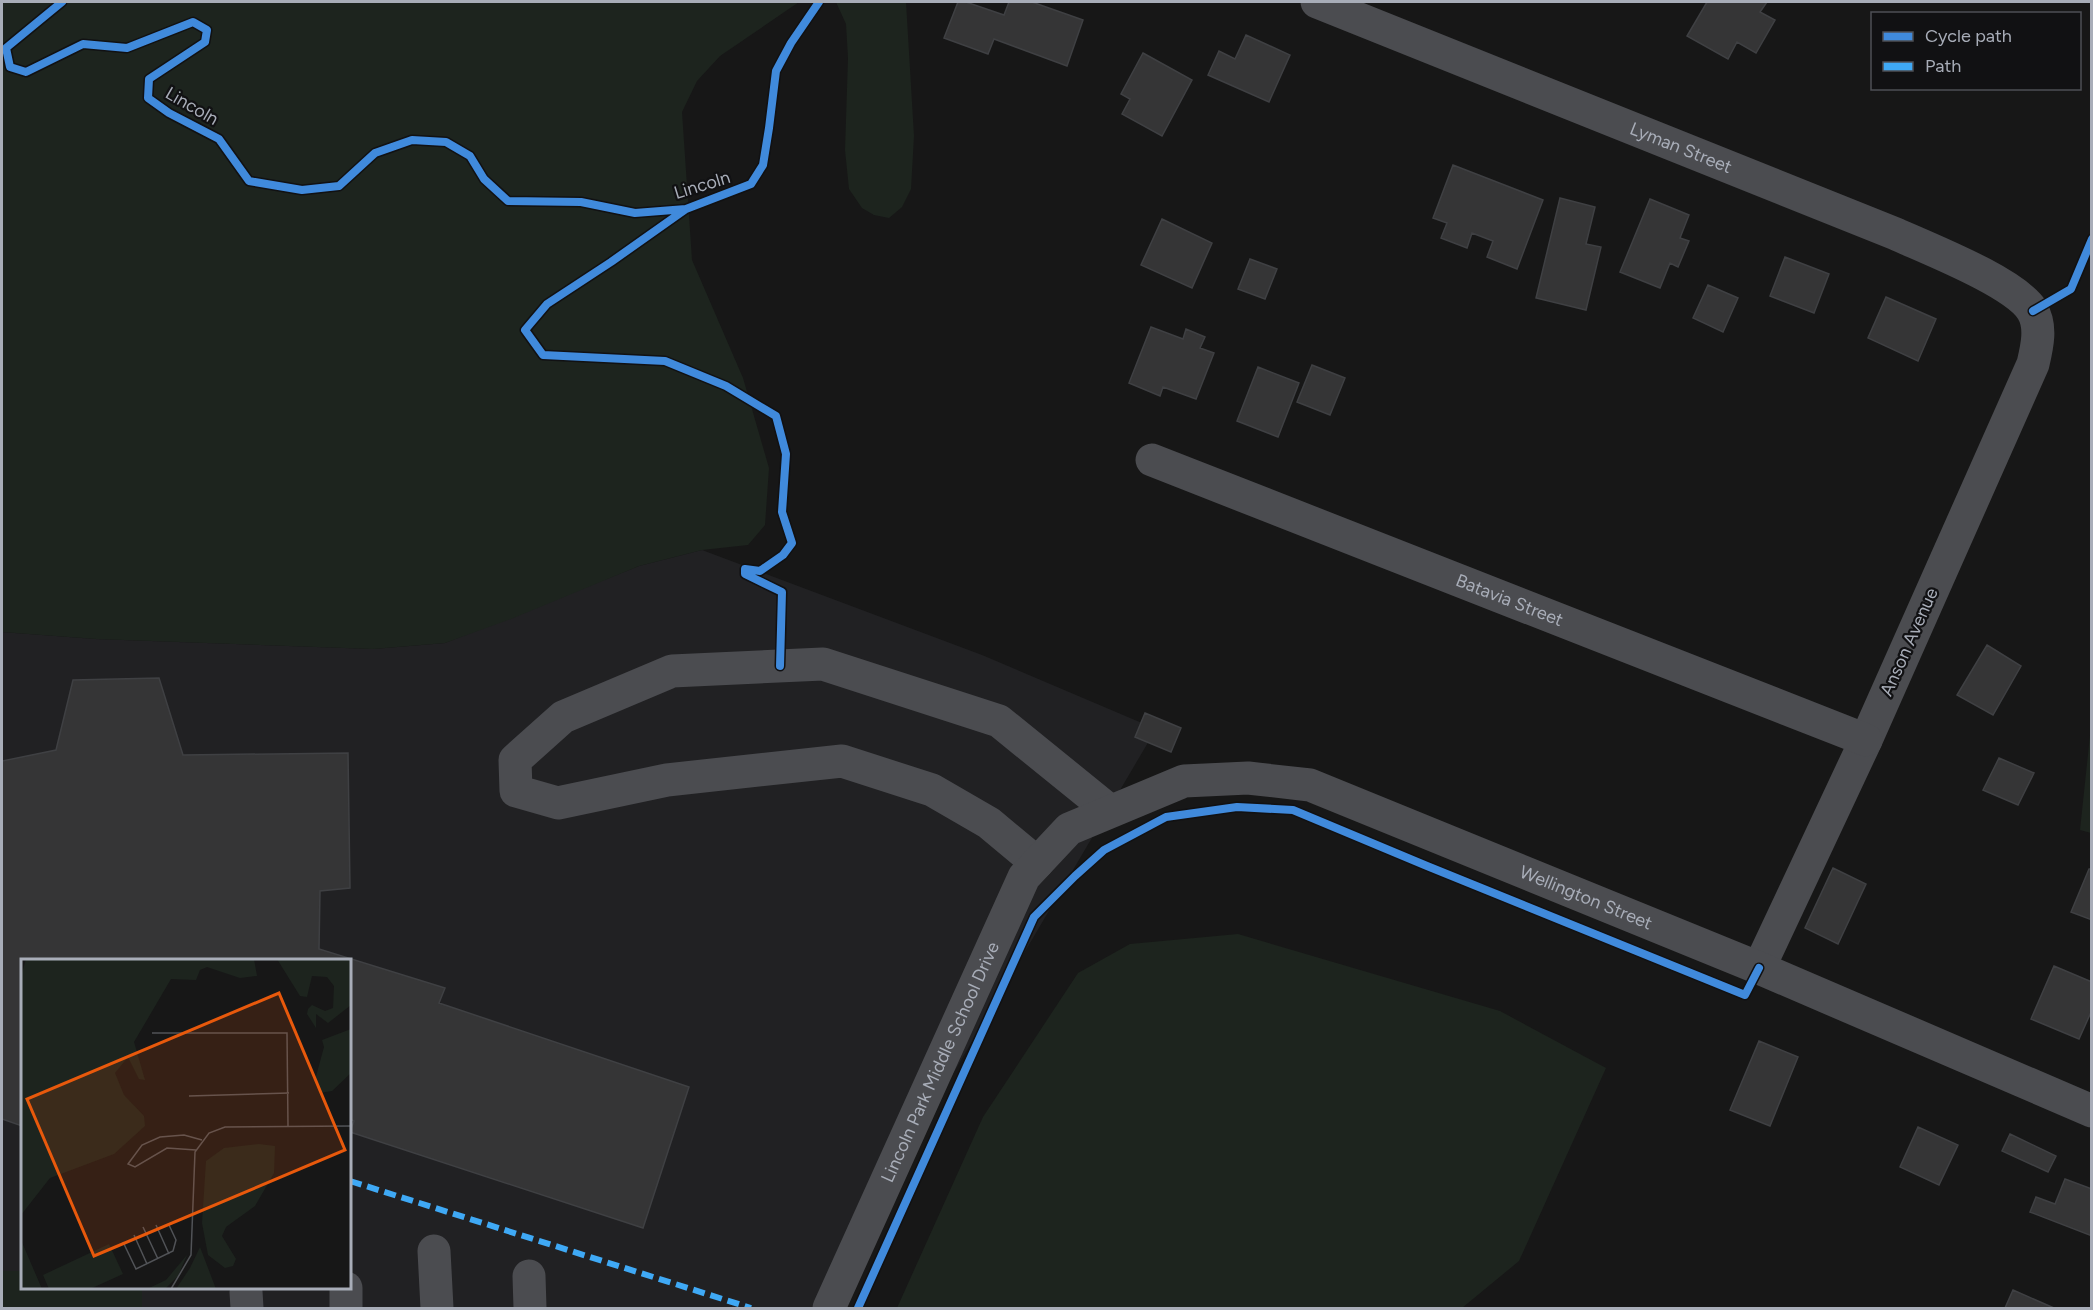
<svg xmlns="http://www.w3.org/2000/svg" width="2093" height="1310" font-family="Figtree,sans-serif">
	<style>
		.built { fill: #212123; fill-rule: evenodd }
		.green { fill: #1d241e }
		.building { fill: #353536; stroke: #3f4043; stroke-width: 1.5 }
		.lines { fill: none; stroke-linecap: round; stroke-linejoin: round }
		.minor { stroke: #4b4c50; stroke-width: 33 }
		.quiet { stroke: #3fa9f5; stroke-width: 6; stroke-dasharray: 12 6; stroke-linecap: butt }
		.cycleway-casing { stroke: #111113; stroke-width: 11 }
		.cycleway { stroke: #408adc; stroke-width: 8 }
		.labels { text-anchor: middle; stroke-width: 4.5; stroke-linejoin: round; paint-order: stroke }
		.street-label { font-size: 18px; fill: #a8adb8; stroke: #111113 }
		.inset-road { fill: none; stroke: #515357; stroke-width: 1.5 }
		.view { fill: #e8590c; fill-opacity: 0.15; stroke: #e8590c; stroke-width: 3 }
		.inset-edge { fill: none; stroke: #a8adb8; stroke-width: 3 }
	</style>
	<rect width="100%" height="100%" fill="#171717"/>
	<!-- built -->
	<path class="built" d="M702,550L982,655L1156,729L815,1308H2V632L96,639L373,649L445,643L639,566ZM22,960H350V1288H22Z"/>
	<!-- green -->
	<path class="green" d="M2,2H799L720,56L697,81L682,112L692,260L743,378L769,468L765,525L748,545L702,550L639,566L511,619L445,643L373,649L96,639L2,632Z
		M836,2H906L914,136L911,189L902,207L889,218L874,215L862,208L849,189L845,150L848,58L846,24Z
		M2091,726V833L2080,830Z
		M1238,934L1500,1011L1606,1068L1519,1261L1462,1308H897L983,1117L1078,973L1130,944Z
		M2,1271H22V1288H142V1308H2Z"/>
	<!-- building -->
	<path class="building" d="M958,2H966L1004,15L1009,2H1032L1083,20L1067,66L994,39L988,54L944,38Z
		M1707,2H1767L1760,12L1775,20L1756,53L1737,42L1728,59L1687,36Z
		M1246,35L1290,55L1269,102L1208,75L1219,51L1235,59Z
		M1143,53L1192,80L1162,136L1122,114L1130,99L1121,94Z
		M1453,165L1543,200L1517,269L1487,257L1493,241L1472,233L1467,248L1441,238L1447,223L1433,218Z
		M1560,198L1595,207L1586,244L1601,247L1586,310L1536,298Z
		M1650,199L1689,215L1680,238L1689,241L1678,267L1670,263L1660,288L1620,272Z
		M1162,219L1212,243L1192,288L1141,265Z
		M1785,257L1829,274L1814,313L1770,296Z
		M1250,259L1277,269L1265,299L1238,289Z
		M1708,285L1738,298L1723,332L1693,318Z
		M1886,297L1936,319L1918,361L1868,338Z
		M1151,327L1183,339L1186,329L1205,337L1200,348L1214,353L1196,399L1163,387L1160,396L1129,383Z
		M1312,365L1345,378L1330,415L1297,402Z
		M1258,367L1299,383L1278,437L1237,421Z
		M1987,645L2021,666L1993,715L1957,695Z
		M159,678L183,755L348,753L350,888L320,891L319,949L445,988L439,1003L689,1087L643,1228L350,1132L354,1121L350,1119V960H22V1126L2,1119V761L56,750L73,680Z
		M1145,713L1181,728L1171,752L1135,737Z
		M1999,758L2034,773L2018,805L1983,790Z
		M1833,868L1866,884L1838,944L1805,928Z
		M2089,869H2092V920L2071,912Z
		M2054,966L2092,982V1010L2079,1039L2031,1019Z
		M1759,1041L1798,1057L1770,1126L1730,1110Z
		M1918,1127L1958,1145L1939,1185L1900,1167Z
		M2010,1134L2056,1156L2048,1172L2002,1151Z
		M2065,1179L2092,1189V1236L2030,1212L2036,1197L2055,1204Z
		M2013,1290L2054,1308H2005Z"/>
	<g class="lines">
		<!-- minor -->
		<g class="minor">
			<path id="s1" d="M1317,2L1896,234C1929,249 2014,282 2032,310C2042,326 2037,347 2033,364L1866,740L1759,968"/>
			<path id="s2" d="M1152,460L1866,740"/>
			<path d="M1037,863L989,823L932,790L842,761L667,780L558,803L516,791L515,760L563,717L672,671L823,664L999,721L1110,811"/>
			<path d="M434,1251L437,1308"/>
			<path d="M529,1276L530,1308"/>
			<path d="M346,1288V1308"/>
			<path d="M246,1292L247,1308"/>
			<path id="s3" d="M829,1308L1024,877L1069,829L1184,781L1248,778L1310,785L1759,968L2092,1111"/>
		</g>
		<!-- quiet -->
		<path class="quiet" d="M350,1181L751,1308"/>
		<defs>
			<path id="cycleway" d="M62,2L6,48L10,67L26,72L83,44L127,48L193,22L207,30L205,42L149,79L148,98L169,113L219,139L249,181L302,190L339,186L375,153L412,140L446,142L470,156L484,179L508,201L581,202L635,213L686,209L751,184L763,165L769,128L776,71L791,43L819,2
				M686,209L611,262L547,304L525,330L543,355L665,361L726,386L776,416L786,454L782,512L792,543L783,555L760,571L745,569V574L782,592L780,666
				M2033,311L2071,289L2092,239
				M858,1308L1034,917L1075,876L1104,850L1166,817L1237,807L1293,810L1427,866L1745,995L1759,968"/>
		</defs>
		<!-- cycleway casing -->
		<use href="#cycleway" class="cycleway-casing"/>
		<!-- cycleway -->
		<use href="#cycleway" class="cycleway"/>
	</g>
	<g class="labels">
		<!-- street labels -->
		<g class="street-label">
			<text transform="translate(192 106) rotate(30)" y="6">Lincoln</text>
			<text dy="6" stroke="none"><textPath href="#s1" startOffset="392">Lyman Street</textPath></text>
			<text transform="translate(702 185) rotate(-17)" y="6">Lincoln</text>
			<text dy="6" stroke="none"><textPath href="#s2" startOffset="384">Batavia Street</textPath></text>
			<text transform="translate(1909 642) rotate(-66)" y="6">Anson Avenue</text>
			<text dy="6" stroke="none"><textPath href="#s3" startOffset="1088">Wellington Street</textPath></text>
			<text dy="6" stroke="none"><textPath href="#s3" startOffset="270">Lincoln Park Middle School Drive</textPath></text>
		</g>
	</g>
	<!-- overview -->
	<g transform="translate(21 959)">
		<rect width="330" height="330" fill="#171717"/>
		<path d="M5,0H233L236,17L219,19L186,8L179,11L175,21L150,20L113,83L124,121L118,120L107,98L94,114L103,136L123,157L124,167L93,195L29,219L0,256V17ZM256,0H330V46L307,64L295,55V69L286,55L287,50L291,46L304,52L312,49L313,27L306,18L291,17L286,38L279,37ZM330,70V114L311,132L298,134L294,121L303,88L301,81ZM238,185L254,187L253,214L234,247L205,268L201,277L215,300L212,307L204,309L187,296L181,264L185,202L203,189ZM0,281L21,330H0ZM88,285L102,315L69,330H28L22,316ZM179,288L195,330H155L169,309ZM166,296L157,317L144,330H126L145,321Z" fill="#1d241e"/>
		<path class="inset-road" d="M131,74H266L267,167M168,137L268,134M175,191L146,189L114,208L107,205L121,186L139,178L163,176L181,181M135,266L148,295M122,268L137,300M113,276L126,305M102,283L115,310L152,292L155,281L148,266M150,330L170,296L174,193L188,174L204,168L330,167"/>
		<path class="view" d="M258,34L324,191L73,297L6,140Z"/>
		<rect width="330" height="330" class="inset-edge"/>
	</g>
	<!-- border -->
	<rect width="2093" height="1310" fill="none" stroke="#a8adb8" stroke-width="6"/>
	<!-- legend -->
	<rect x="1871" y="12" width="210" height="78" fill="#111113" stroke="#4d4f55" stroke-width="1.5"/>
	<rect x="1883" y="32" width="30" height="9" fill="#408adc" stroke="#4d4f55" stroke-width="1.5"/>
	<text x="1925" y="42" font-size="18" fill="#a8adb8">Cycle path</text>
	<rect x="1883" y="62" width="30" height="9" fill="#3fa9f5" stroke="#4d4f55" stroke-width="1.5"/>
	<text x="1925" y="72" font-size="18" fill="#a8adb8">Path</text>
</svg>
